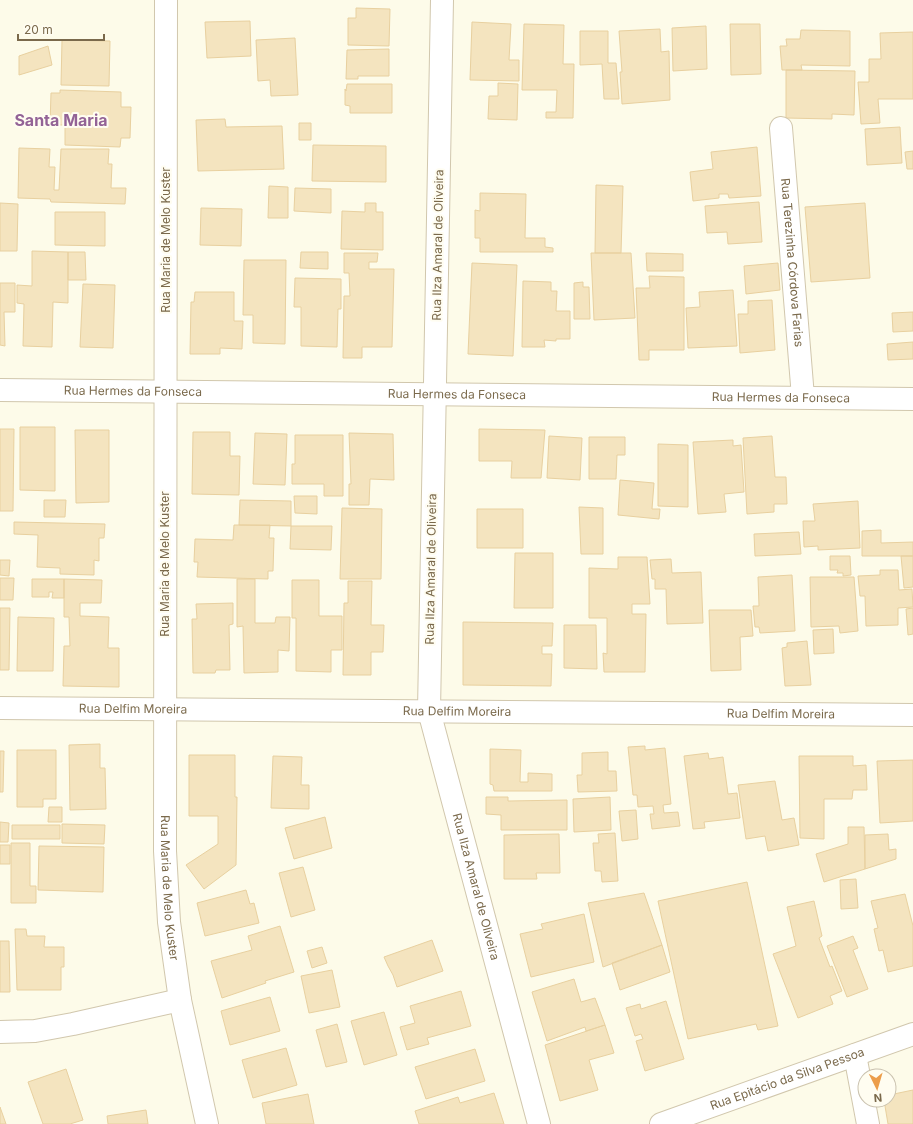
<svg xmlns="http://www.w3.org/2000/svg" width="913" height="1124" font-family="Inter,sans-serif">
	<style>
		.building { fill: #f4e4bf; stroke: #e8d09f }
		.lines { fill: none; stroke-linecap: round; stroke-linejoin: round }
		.minor-casing { stroke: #d1c7ad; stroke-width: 24 }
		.tertiary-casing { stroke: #d1c7ad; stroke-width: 24 }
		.minor { stroke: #fff; stroke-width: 22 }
		.tertiary { stroke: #fff; stroke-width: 22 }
		.labels { text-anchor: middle; stroke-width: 4; stroke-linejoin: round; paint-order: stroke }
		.street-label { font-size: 12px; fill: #7a694b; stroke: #fffdf1 }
		.district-label { font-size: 16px; font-weight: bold; fill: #936396; stroke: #fffdf1 }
	</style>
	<rect width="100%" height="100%" fill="#fdfbe9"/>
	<!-- building -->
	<path class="building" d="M356,8L390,9L389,46L348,45V18H356Z
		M250,21L251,56L207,58L205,22Z
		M472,22L511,24L509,60H519V81L470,80Z
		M524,24L564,25L563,64H574L573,118H546V112H556L557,90H522Z
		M730,24H760L761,74L731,75Z
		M706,26L707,69L673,71L672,28Z
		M660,29L661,52L669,51L670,100L622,104L620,72H622L619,31Z
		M801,30L850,31V66L801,65L802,70H782L780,46H787L786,39H800Z
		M580,31H608V63H616L619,99H604L602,64L580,65Z
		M913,32V99H878L880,123L861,124L858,82H869V59H881L880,33Z
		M295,38L298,95L271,96L270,80L258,81L256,40Z
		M62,40L110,41L109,86L61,85Z
		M48,46L52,65L19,75V56Z
		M389,49V76H358V79H346L347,50Z
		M786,70L855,71L854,115L832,114V119L786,118Z
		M498,83L518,84L517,120L488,119L489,96H498Z
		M347,84H392V113H350V106L345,105V89L346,91Z
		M60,90L121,92V107H131L130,138H121L120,147L65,145V125H50L51,93H60Z
		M225,119L226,127L282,126L284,169L198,171L196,120Z
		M299,123H311V140H299Z
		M900,127L902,163L867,165L865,129Z
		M313,145L386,146V182L312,181Z
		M757,147L761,196L729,198L728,194H719V198L693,201L690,172L713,169L711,152Z
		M19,148L50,149L49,167H55L54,190H59L61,149H109L108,164H112L111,188H126L125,204L51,202L50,199L18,198Z
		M913,151V169H907L905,152Z
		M596,185L623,186L621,253H595Z
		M269,186L288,187V218H268Z
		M295,188L331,189V213L294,211Z
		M480,193L526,194L525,238H545V247L553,248V252H480V238H475V210L480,211Z
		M759,202L762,242L728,244L727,232L707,233L705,206Z
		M0,203L18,204L17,251H0Z
		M365,203H376V212H383V250L341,249L342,211L365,212Z
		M865,203L870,278L811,282L805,207Z
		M201,208L242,209L241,246L200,245Z
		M55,212H105V246L55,245Z
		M32,251L68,252V303L53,302L52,347L23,346L24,304L17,303V285L32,286Z
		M68,252H85L86,280H68Z
		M301,252H328V269L300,268Z
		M344,253H378L377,262H369V269H394L392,347H362V358H343L344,296H350L349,273H344Z
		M591,253H631L635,318L594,320Z
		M646,253L683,254V271H647Z
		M244,260H286L285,344L253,343V315H243Z
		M472,263L517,265L513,356L468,354Z
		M778,263L780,290L746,294L744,266Z
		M649,276L684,277V350H649V360H639L636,288H650Z
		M295,278L341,279V309H338L337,347L301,346V307H294Z
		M523,281L551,282V291H557L556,311H570V339H556V341L544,340L545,347H522Z
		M583,282V287H589L590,319H574V283Z
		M0,283H15V312H4L5,346L0,345Z
		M83,284L115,285L113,348L80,347Z
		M733,290L737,346L688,348L686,308L700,307L699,292Z
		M195,292H234V321H243L242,349L220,348V354H190L191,302H194Z
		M772,300L775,350L740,353L738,314H748V301Z
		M913,312V331L893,332L892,313Z
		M913,342V359L888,360L887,344Z
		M20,427H55V491L20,490Z
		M0,429H14L13,511H0Z
		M479,429L545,430L541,478H511L512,461H479Z
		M75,430H109V502L76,503Z
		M193,432H230V456H240L239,495L192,494Z
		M255,433L287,434L285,485L253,484Z
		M349,433L393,434L394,480L370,479L369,505H349V484H351Z
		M295,435H343V496H324V484H292V464H295Z
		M549,436L582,438L580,480L547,478Z
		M772,436L775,477H786L787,504H774V512L747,514L743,438Z
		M589,437H625V455H617L616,479H589Z
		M733,440V446L741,445L744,492L724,494L726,512L698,514L693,442Z
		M658,444L688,445V507L658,506Z
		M620,480L654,483L652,509H660L659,519L618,515Z
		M294,496H317V514L295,513Z
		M44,500H66L65,517H44Z
		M240,500L291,501V526L239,525Z
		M858,501L860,548L818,550V546L804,547L803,521H815L813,504Z
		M579,507L603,508V554H581Z
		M342,508L382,509L381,579H340Z
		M477,509H523V548H477Z
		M14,522L105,524L104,538H99V561L94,560V575L60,574V568L37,567L38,535L14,534Z
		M234,525H270L269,538H274L273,571H268V579L197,577L198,562H194L195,539L233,540Z
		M291,526H332L331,550L290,549Z
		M881,530V543L913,542V556H862V531Z
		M799,532L801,554L755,556L754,534Z
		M515,553H553V608H514Z
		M830,556H850L851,575L843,576V573H837L838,570H830Z
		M901,556H913V587L904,588Z
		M618,557H647L650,604H632V614H646L645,672H604L603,653L607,654V618H589V568L618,569Z
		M671,559L672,573L701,572L703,623L667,624L666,589H655V579H652L650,560Z
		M0,560H10L9,576L0,575Z
		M880,570H898L899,590L912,589L913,607L898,608V625L866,626L865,596H860L858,576L880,575Z
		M792,575L795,631L760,633L759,627H755L753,606H759L758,577Z
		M810,577H854L858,631L840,633L839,626L811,627Z
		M0,578H14L13,600H0Z
		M32,579H64V598H52L53,592H49V597H32Z
		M64,579L102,580L101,603H80V616L109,617L108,648H119V687L63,686L64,646H70L69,617H64Z
		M237,579H255V623H275L276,617H290L289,651L278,650V672L244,673L243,626L237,627Z
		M292,580H319V616H342V650H331V672L296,671V618H292Z
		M348,581H372L371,625H384L383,652H371V675H343L344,603H348Z
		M233,603V624L229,625L230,670H216L215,673H193L192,619H197L196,604Z
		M0,608H10L9,670H0Z
		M913,608V634L908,635L906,609Z
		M709,610H751L753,636L740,637L741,670L711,671Z
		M18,617L54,618L53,671H17Z
		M463,622L553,623L552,646H542V654H552L551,686L463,685Z
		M564,625H596L597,669L564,668Z
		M833,629L834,653L814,654L813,630Z
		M807,641L811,685L785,686L782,648L787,647V643Z
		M100,744V768H105L106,809L70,810L69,745Z
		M645,746V750L665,748L671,804L663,805L664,813L678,812L680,826L652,829L650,814H654L653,806L638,807L637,795H633L628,747Z
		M490,749L521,750L520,782H528V773L552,774V791H494L493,785L490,784Z
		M17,750H56V799H43V807H17Z
		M0,751H4L3,792H0Z
		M608,752V771H616L617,791L578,792L577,775H582V753Z
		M708,753L709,759L723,757L728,794L737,793L740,818L704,822L705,828L693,829L684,756Z
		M189,755H235V797H237L236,865L204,889L186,865L218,844V816H189Z
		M273,756L302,757L301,785H309V809L271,808Z
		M799,756H853V766L866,765L867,790H853L852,799H824V839L800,838Z
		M913,760V821L880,823L877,761Z
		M775,781L782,820L794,818L799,845L768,851L765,836L746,839L738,785Z
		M486,797H508V801L567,800V830H501V815L486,814Z
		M610,797L611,830L574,832L573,799Z
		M49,807H62V822H48Z
		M636,810L638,839L622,841L619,811Z
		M325,817L332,848L294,859L285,828Z
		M0,822L9,823L8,842H0Z
		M62,824L105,825L104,844L62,843Z
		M12,825H60V839H12Z
		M848,827H864L865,869L824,882L816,854L848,844Z
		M615,833L618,881L602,882L601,871H595L593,843H599L598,834Z
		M559,834L560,873H536L537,879H504V835Z
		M888,834L889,850L896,849V859L865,869V835Z
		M11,843H30V886H36V903H11Z
		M0,845H10V864H0Z
		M39,846L104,847L103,892L38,890Z
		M303,867L315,910L291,917L279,873Z
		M856,879L858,908L841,909L840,880Z
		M747,882L778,1026L758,1030L756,1024L688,1039L658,901Z
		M246,890L250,904L254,903L259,923L205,936L197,903Z
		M644,893L662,945L603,967L588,903Z
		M905,894L913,926V966L888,972L883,950L879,951L874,929L878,928L871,901Z
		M814,901L822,936L819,938L830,967L832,966L842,991L830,996L833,1004L798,1018L773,954L796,946L787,907Z
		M584,914L594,962L531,977L520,934L543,929L541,924Z
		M280,926L294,972L265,981L266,983L222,998L211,961L252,950L248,936Z
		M15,929H26L27,936H45L44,947H64V967H61V990H17Z
		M853,936L858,948L853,950L868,989L847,997L827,946Z
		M432,940L443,971L397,987L393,975L388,966L384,957Z
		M0,941H9L10,992H0Z
		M662,945L670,972L620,990L612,963Z
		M322,947L327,963L312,968L307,951Z
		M332,970L340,1007L309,1013L301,976Z
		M574,979L581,1002L595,998L605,1025L586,1031L585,1027L547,1041L532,992Z
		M461,991L471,1026L427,1038L429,1044L407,1050L400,1027L415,1023L410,1006Z
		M270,997L280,1031L230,1045L221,1011Z
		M666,1001L684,1059L645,1071L636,1041L643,1039L641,1034L635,1036L626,1008L640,1004L641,1009Z
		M384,1012L397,1055L364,1065L351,1021Z
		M337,1024L347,1062L326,1067L316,1030Z
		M605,1025L614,1053L589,1060L598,1090L560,1101L545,1045Z
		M286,1048L297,1085L253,1098L242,1060Z
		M475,1049L485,1081L426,1099L415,1067Z
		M66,1069L83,1120L70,1124H43L28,1082Z
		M913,1090V1124H888L884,1100H889V1095Z
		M494,1093L504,1124H419L415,1111L458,1097L460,1103Z
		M308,1094L314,1124H266L262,1103Z
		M0,1107L6,1124H0Z
		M146,1110L148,1124H108L107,1116Z"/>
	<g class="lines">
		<defs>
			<g id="minor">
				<path id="s1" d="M166,0L165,851L169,922L180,1000L207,1124"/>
				<path id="s2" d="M442,0L429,711L539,1124"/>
				<path id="s3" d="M781,128L803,397"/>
				<path id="s4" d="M0,390L913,399"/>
				<path id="s5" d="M0,708L913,715"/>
				<path d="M0,1032L35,1031L73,1024L180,1000"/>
				<path d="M855,1055L868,1124"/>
			</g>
			<g id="tertiary">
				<path id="s6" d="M661,1124L913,1034"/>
			</g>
		</defs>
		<!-- minor casing -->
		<use href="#minor" class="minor-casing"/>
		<!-- tertiary casing -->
		<use href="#tertiary" class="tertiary-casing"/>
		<!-- minor -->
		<use href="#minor" class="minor"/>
		<!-- tertiary -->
		<use href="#tertiary" class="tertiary"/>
	</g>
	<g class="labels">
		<!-- street labels -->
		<g class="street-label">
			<text transform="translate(166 240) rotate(-90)" y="4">Rua Maria de Melo Kuster</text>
			<text transform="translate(438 245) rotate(-89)" y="4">Rua Ilza Amaral de Oliveira</text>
			<text dy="4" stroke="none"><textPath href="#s3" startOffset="135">Rua Terezinha Córdova Farias</textPath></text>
			<text dy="4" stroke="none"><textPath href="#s4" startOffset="133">Rua Hermes da Fonseca</textPath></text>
			<text dy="4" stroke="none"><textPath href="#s4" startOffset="457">Rua Hermes da Fonseca</textPath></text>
			<text dy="4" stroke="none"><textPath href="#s4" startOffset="781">Rua Hermes da Fonseca</textPath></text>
			<text transform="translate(165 564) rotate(-90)" y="4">Rua Maria de Melo Kuster</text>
			<text transform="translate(431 569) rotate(-89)" y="4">Rua Ilza Amaral de Oliveira</text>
			<text dy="4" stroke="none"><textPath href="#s5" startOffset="133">Rua Delfim Moreira</textPath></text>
			<text dy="4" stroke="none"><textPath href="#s5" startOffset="457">Rua Delfim Moreira</textPath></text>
			<text dy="4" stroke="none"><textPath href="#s5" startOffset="781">Rua Delfim Moreira</textPath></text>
			<text dy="4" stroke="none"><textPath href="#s2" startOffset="893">Rua Ilza Amaral de Oliveira</textPath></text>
			<text dy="4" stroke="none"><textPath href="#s1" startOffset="888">Rua Maria de Melo Kuster</textPath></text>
			<text dy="4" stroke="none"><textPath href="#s6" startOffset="134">Rua Epitácio da Silva Pessoa</textPath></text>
		</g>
		<!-- district labels -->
		<g class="district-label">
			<text x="61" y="126">Santa Maria</text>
		</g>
	</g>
	<!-- north arrow -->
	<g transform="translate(877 1088) rotate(175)"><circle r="19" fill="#fffdf1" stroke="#cac2af"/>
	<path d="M0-3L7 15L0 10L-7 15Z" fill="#ec9d4a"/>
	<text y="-6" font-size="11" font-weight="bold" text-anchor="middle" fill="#7a694b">N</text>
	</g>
	<!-- scale -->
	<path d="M18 34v6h86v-6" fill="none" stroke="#7a694b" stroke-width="2"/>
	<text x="24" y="34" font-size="12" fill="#7a694b" stroke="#fffdf1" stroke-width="3" paint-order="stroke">20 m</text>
</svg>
